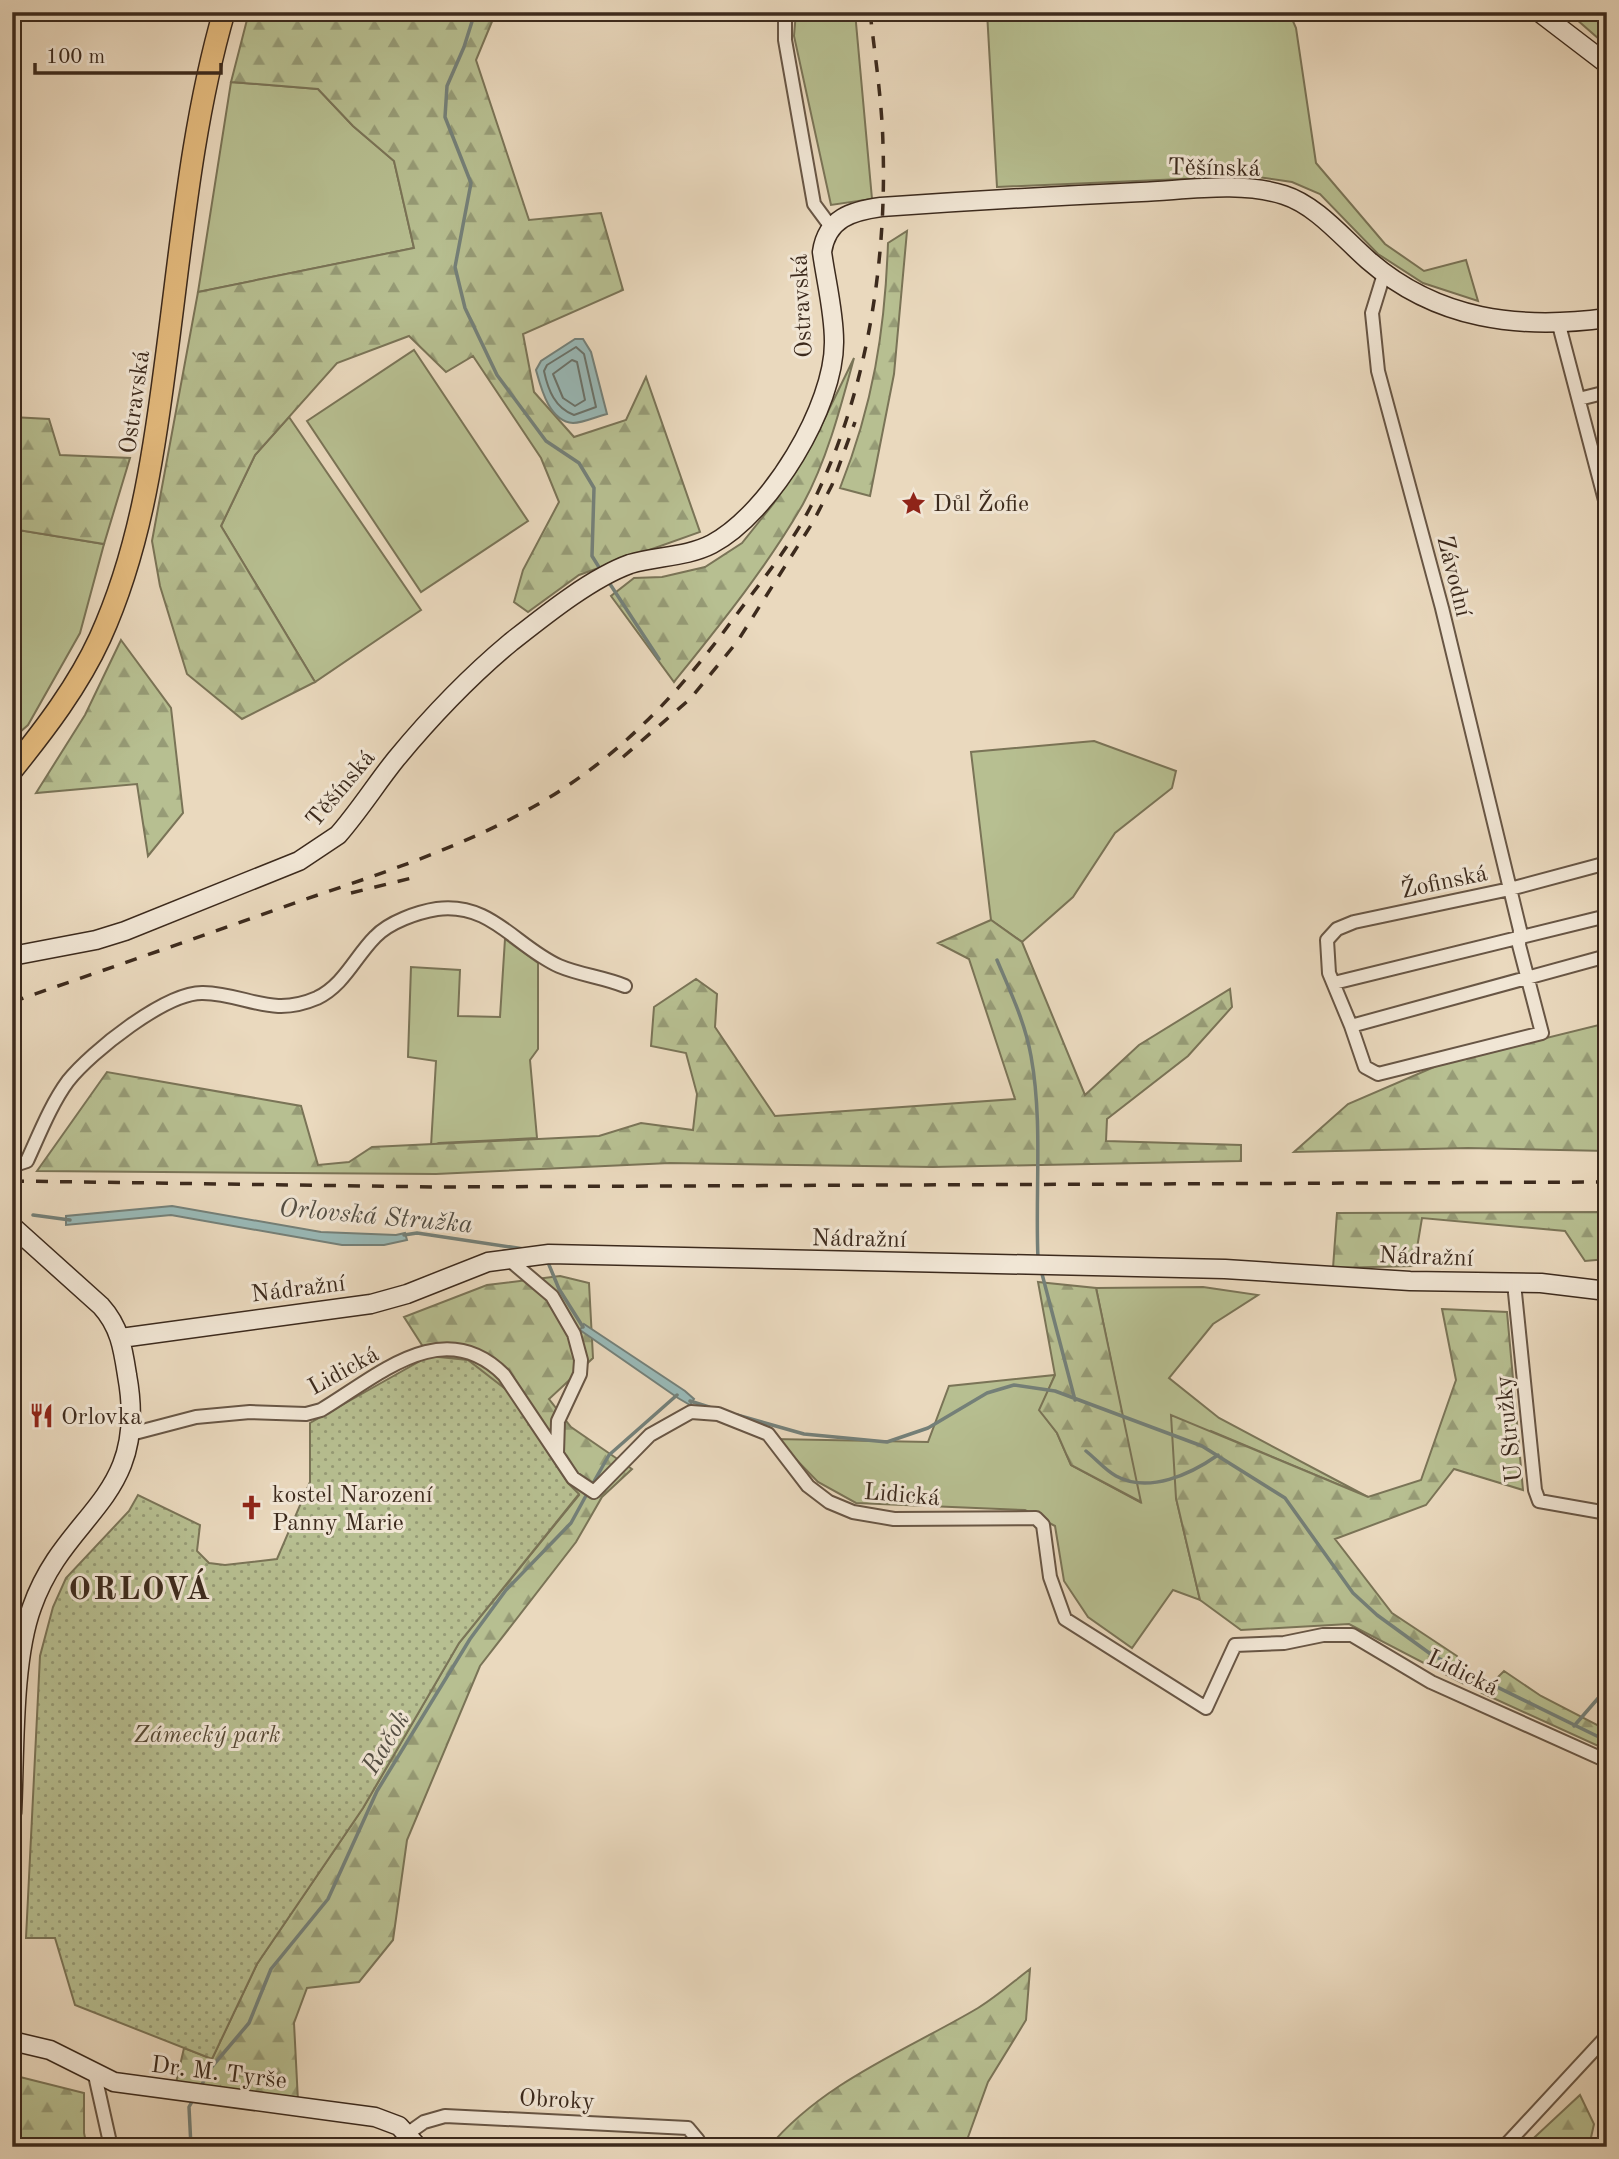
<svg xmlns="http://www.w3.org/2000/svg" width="1619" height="2159" font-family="'Old Standard TT',serif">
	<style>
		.grass { fill: #b7bf91; stroke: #7a7457; stroke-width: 2 }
		.forest { fill: url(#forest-firs); stroke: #7a7457; stroke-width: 2 }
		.park { fill: url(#park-dots); stroke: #7a7457; stroke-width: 2 }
		.water { fill: #99b9b7; stroke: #748079; stroke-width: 2 }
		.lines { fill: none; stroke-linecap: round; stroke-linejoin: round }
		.shore { stroke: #6a726a; stroke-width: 2 }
		.stream { stroke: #748079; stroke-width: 3.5 }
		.street-casing { stroke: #685645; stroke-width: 16 }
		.secondary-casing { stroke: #3c2a1d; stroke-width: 21 }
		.primary-casing { stroke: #3c2a1d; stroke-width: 24 }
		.street { stroke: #f1e6d5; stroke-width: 12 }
		.secondary { stroke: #f1e6d5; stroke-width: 18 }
		.primary { stroke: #e5bc7f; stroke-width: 21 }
		.rail { stroke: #3c2a1d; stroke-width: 3.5; stroke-dasharray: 12 12; stroke-linecap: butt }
		.labels { text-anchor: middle; stroke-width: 6; stroke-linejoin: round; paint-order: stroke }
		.street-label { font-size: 24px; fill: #3c2a1d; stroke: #f1e6d5 }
		.poi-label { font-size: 24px; fill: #3c2a1d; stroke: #f1e6d5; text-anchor: start }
		.park-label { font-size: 24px; font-style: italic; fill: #554834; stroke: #f1e6d5 }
		.water-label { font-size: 26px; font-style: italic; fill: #534e44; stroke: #f1e6d5 }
		.district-label { font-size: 32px; font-weight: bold; letter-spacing: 2px; fill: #3c2a1d; stroke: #f1e6d5 }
	</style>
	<defs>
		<pattern id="forest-firs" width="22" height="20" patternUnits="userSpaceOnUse" patternTransform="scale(1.75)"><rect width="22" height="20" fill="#b7bf91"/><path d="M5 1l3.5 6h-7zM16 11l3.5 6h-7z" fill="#969b76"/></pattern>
		<pattern id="park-dots" width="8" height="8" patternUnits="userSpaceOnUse" patternTransform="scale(1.75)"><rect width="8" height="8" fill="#b7bf91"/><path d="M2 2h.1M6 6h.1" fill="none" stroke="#969b76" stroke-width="1.8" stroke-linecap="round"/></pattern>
	</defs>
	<rect width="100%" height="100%" fill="#ead9be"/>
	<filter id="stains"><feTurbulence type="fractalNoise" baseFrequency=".00286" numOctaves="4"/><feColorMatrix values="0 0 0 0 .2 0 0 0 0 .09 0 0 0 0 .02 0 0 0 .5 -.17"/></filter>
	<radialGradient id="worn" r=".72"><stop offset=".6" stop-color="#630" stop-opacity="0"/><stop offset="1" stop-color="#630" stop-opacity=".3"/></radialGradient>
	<!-- grass -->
	<path class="grass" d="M796,12H855L872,199L831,205L794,36Z
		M987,12H1289L1296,28L1316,163L1385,244L1424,271L1466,260L1478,301L1423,283L1378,254L1320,194L1292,182L1251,176L997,187Z
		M1568,12H1607V46Z
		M231,82L318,89L353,126L394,161L414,248L198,292Z
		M414,350L528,521L421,592L307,421Z
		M289,417L421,610L315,682L221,526L255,455Z
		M12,529L104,544L80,633L28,725L12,739Z
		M1094,741L1176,771L1172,788L1115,833L1073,897L1022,942L991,920L971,752Z
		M505,939L538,963V1049L530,1060L537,1138L439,1143L431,1146L436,1061L408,1057L411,967L460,970L458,1016L500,1017Z
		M1203,1287L1258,1295L1213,1324L1169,1378L1219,1418L1368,1497L1211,1431L1176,1498L1200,1600L1173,1590L1132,1648L1088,1617L1064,1581L1055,1526L1025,1510L856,1503L818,1482L776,1439L928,1442L949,1386L1055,1375L1040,1410L1057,1433L1071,1465L1140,1502L1096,1288Z"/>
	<!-- forest -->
	<path class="forest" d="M249,12H496L476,60L529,220L601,213L623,290L523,334L534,392L574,437L626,420L646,377L700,532L579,575L528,612L514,602L523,570L559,502L541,458L473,356L446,372L409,336L337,363L255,455L221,526L315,682L242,719L187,674L160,586L152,541L198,292L414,248L394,161L353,126L318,89L231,82Z
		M907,231L894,374L870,496L840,488C873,405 885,331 888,243Z
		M854,358C841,406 827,460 803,504C767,567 719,626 674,682L611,596L634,578L662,577L705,567L742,543L774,503L819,430Z
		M12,417L49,419L60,455L130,458L104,544L12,529Z
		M121,640L171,708L183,813L148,856L137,784L36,793L85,715Z
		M991,920L1022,942L1085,1095L1139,1045L1230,989L1232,1007L1188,1056L1107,1119L1106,1141L1241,1145V1161L933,1167L670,1163L436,1174L37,1171L107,1072L301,1106L318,1165L349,1162L372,1147L599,1136L641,1123L693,1130L697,1094L686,1053L651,1046L654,1007L696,979L717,994L715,1027L775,1116L1015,1099L969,959L938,943Z
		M1607,1023V1151L1468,1148L1294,1152L1348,1104L1441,1064Z
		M1607,1212V1259L1585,1261L1565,1231L1422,1218L1414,1266L1333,1268L1337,1213Z
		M560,1276L589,1283L593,1358L549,1399L571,1427L632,1469L602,1497L576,1542L480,1666L407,1840L393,1940L359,1982L307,1988L294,2023L298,2101L176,2083L184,2048L212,2059L257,1964L363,1808L459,1643L579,1495L429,1356L404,1317L487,1285Z
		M1038,1282L1096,1288L1141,1502L1071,1465L1057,1433L1039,1410L1055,1375Z
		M1442,1309L1507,1312L1523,1490L1454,1469L1426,1505L1335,1539L1392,1613L1457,1656L1462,1683L1349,1624L1241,1630L1200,1600L1176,1498L1171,1415L1368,1497L1421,1480L1456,1380Z
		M1504,1671L1541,1696L1607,1730V1750L1482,1693Z
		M1030,1969L1026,2020L988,2082L967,2140L959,2147H769C823,2082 907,2050 978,2008C996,1997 1013,1982 1030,1969Z
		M12,2075L84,2093V2133L87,2147H12Z
		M1580,2095L1594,2124L1590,2142L1597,2147H1524Z"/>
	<!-- park -->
	<path class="park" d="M429,1356L468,1360L508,1391L568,1483L579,1494L459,1643L363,1808L257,1964L212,2059L75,2005L55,1938H26L40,1656L53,1607L66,1578L129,1511L138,1495L200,1525L197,1551L209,1563L225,1565L277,1559L310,1482V1423Z"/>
	<!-- water -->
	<path class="water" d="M575,339H583L591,352L607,414C598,416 583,423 573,423C549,421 541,388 536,370L541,361Z
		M172,1206L321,1232L396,1235L405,1233L407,1240L384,1245H342L171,1215L66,1225V1216Z
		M584,1324L685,1391L694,1399L690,1405L678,1398L580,1330Z"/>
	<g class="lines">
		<!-- shore -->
		<path class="shore" d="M576,347L584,354L596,407L574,415C555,408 548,390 544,371L547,365Z
			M572,360L577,362L585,400L575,406L563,398L553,374Z"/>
		<!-- stream -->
		<path class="stream" d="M475,12L464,47L447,86L445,117L471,183L455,267L465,308L497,375L546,441L579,463L594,488L592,556L602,572
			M608,581L659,659
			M997,960C1010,991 1025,1022 1031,1056C1043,1122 1035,1192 1038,1259
			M33,1215L70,1220
			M404,1235L417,1233L524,1249
			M547,1260L559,1289L583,1327
			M1041,1270L1075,1400
			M690,1401L709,1407
			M737,1415L804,1434L887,1442L928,1428L987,1393L1014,1385L1055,1391L1202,1446L1285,1498L1353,1593L1377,1615L1432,1655L1607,1741
			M1086,1451C1096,1459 1105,1470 1116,1476C1149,1494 1191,1474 1218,1455
			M592,1485L609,1455L677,1395
			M1574,1726L1607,1688
			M200,2088L210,2069L249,2023L271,1969L328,1899L377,1791L470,1639L506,1590L571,1523L588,1492
			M191,2147L189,2107L194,2098"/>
		<defs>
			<path id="street" d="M785,12V40L814,204L831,227
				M1559,325L1607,508
				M1579,399L1607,392
				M1607,863L1510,889L1354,922L1337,929L1327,940L1329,973L1351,1026L1607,956
				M1334,983L1607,916
				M1351,1026L1365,1067L1378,1074L1542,1033L1519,945L1520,930L1442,608L1378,371L1372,313L1384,274
				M12,1166L27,1161C39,1135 51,1104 68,1081C91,1052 166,992 203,993C247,994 271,1018 317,998C344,985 355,957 375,937C389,922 418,912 437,909C491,902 515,946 559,966C580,975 603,977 625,986
				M506,1257L552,1296L574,1334L581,1360L580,1374L558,1421L557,1453
				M1514,1283L1535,1490L1539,1501L1607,1513
				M131,1434L196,1417L250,1412L306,1414L321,1410C378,1376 443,1314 504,1375L573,1478L594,1492L650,1435L691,1412L718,1414L768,1434L808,1486L829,1502L853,1512L894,1519L1036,1518L1043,1525L1050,1577L1065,1619L1206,1708L1235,1645L1284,1643L1323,1635H1352L1431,1682L1607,1761
				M94,2071L111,2147
				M407,2134L424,2122L445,2116L688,2128L698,2140V2147
				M1504,2147L1607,2036"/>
			<path id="secondary" d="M1539,12L1607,64
				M12,956L96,940L125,931L299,861L338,835C359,811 376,784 396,759C430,718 469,677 511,642C544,616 591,578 630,564C657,556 687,557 712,544C770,513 835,406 834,341C834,312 826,281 822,252C827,218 852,211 881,207C968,201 1054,196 1141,192C1187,190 1240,181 1284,195C1316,205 1343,238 1368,260C1437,320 1519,330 1607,318
				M12,1226L101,1306C120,1327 123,1349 127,1375C150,1500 66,1510 32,1607C12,1661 15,1754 12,1813
				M121,1338L371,1304L407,1294L488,1262L549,1254L1225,1269L1410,1281L1541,1283L1607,1291
				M12,2041L50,2050L114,2082L375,2117L399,2126L418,2147"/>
			<path id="primary" d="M12,770C45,729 78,686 100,638C139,552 153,460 165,367C181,249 191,126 224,12"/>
		</defs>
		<!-- street casing -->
		<use href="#street" class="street-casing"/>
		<!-- secondary casing -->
		<use href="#secondary" class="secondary-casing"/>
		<!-- primary casing -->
		<use href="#primary" class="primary-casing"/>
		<!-- street -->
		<use href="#street" class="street"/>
		<!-- secondary -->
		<use href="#secondary" class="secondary"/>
		<!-- primary -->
		<use href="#primary" class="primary"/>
		<!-- rail -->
		<path class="rail" d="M623,757L690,699L737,642L813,522L832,485L855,422
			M351,893L420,876
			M12,1002C110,968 208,934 306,899C383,873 462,847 533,807C615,761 676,697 731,622C759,584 790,547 811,506C866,398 887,265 883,145C882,101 875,56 870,12
			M12,1181L435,1187L1607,1182"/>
	</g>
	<!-- icons -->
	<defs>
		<symbol id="sight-bare" viewBox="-9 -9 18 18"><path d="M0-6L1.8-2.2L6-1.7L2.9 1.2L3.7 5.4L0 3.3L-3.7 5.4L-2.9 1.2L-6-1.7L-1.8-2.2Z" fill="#8f2418" stroke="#f1e6d5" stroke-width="2.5" paint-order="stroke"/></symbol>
		<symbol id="restaurant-bare" viewBox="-9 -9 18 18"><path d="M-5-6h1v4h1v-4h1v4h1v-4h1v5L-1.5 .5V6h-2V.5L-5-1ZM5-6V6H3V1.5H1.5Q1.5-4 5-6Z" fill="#8f2418" stroke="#f1e6d5" stroke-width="2.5" paint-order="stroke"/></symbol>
		<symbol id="church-bare" viewBox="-9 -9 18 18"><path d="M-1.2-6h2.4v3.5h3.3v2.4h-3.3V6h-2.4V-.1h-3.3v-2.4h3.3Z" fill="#8f2418" stroke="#f1e6d5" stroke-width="2.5" paint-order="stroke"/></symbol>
	</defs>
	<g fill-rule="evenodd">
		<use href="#sight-bare" x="896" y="486" width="35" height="35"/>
		<use href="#restaurant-bare" x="24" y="1398" width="35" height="35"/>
		<use href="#church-bare" x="234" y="1490" width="35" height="35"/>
	</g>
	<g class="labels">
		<!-- street labels -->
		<g class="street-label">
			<text transform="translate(1214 167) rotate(1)" y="8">Těšínská</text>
			<text transform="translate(801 306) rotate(-93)" y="8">Ostravská</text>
			<text transform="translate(134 402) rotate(-82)" y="8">Ostravská</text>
			<text transform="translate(1455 576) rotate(76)" y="8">Závodní</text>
			<text transform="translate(340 788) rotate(-50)" y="8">Těšínská</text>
			<text transform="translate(1444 881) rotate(-12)" y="8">Žofinská</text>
			<text transform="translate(859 1238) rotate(1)" y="8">Nádražní</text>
			<text transform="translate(1426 1256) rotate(2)" y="8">Nádražní</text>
			<text transform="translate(298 1288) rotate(-7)" y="8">Nádražní</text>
			<text transform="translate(343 1370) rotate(-29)" y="8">Lidická</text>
			<text transform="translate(1508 1429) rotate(-96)" y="8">U Stružky</text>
			<text transform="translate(902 1494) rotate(5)" y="8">Lidická</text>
			<text transform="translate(1463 1672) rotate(26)" y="8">Lidická</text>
			<text transform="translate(219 2072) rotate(7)" y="8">Dr. M. Tyrše</text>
			<text transform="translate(557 2099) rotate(3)" y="8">Obroky</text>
		</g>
		<!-- poi labels -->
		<g class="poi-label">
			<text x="933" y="511">Důl Žofie</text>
			<text x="61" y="1424">Orlovka</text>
			<text x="272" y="1502">kostel Narození<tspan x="272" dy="28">Panny Marie</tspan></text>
		</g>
		<!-- park labels -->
		<g class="park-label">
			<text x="207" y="1742">Zámecký park</text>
		</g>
		<!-- water labels -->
		<g class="water-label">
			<text transform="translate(376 1215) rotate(5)" y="9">Orlovská Stružka</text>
			<text transform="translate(385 1742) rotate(-59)" y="9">Račok</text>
		</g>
		<!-- district labels -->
		<g class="district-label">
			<text x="140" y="1599">ORLOVÁ</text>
		</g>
	</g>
	<!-- margin -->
	<rect width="1619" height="2159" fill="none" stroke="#ead9be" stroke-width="42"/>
	<rect x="14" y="14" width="1591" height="2131" fill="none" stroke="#3c2a1d" stroke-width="3.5"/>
	<rect x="21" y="21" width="1577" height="2117" fill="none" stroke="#3c2a1d" stroke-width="2"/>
	<!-- scale -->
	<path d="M35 63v10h186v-10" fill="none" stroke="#3c2a1d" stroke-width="3.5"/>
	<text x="46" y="63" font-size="21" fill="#3c2a1d" stroke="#f1e6d5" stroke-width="5" paint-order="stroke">100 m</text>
	<rect width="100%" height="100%" filter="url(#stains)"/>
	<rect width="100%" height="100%" fill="url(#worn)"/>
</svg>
